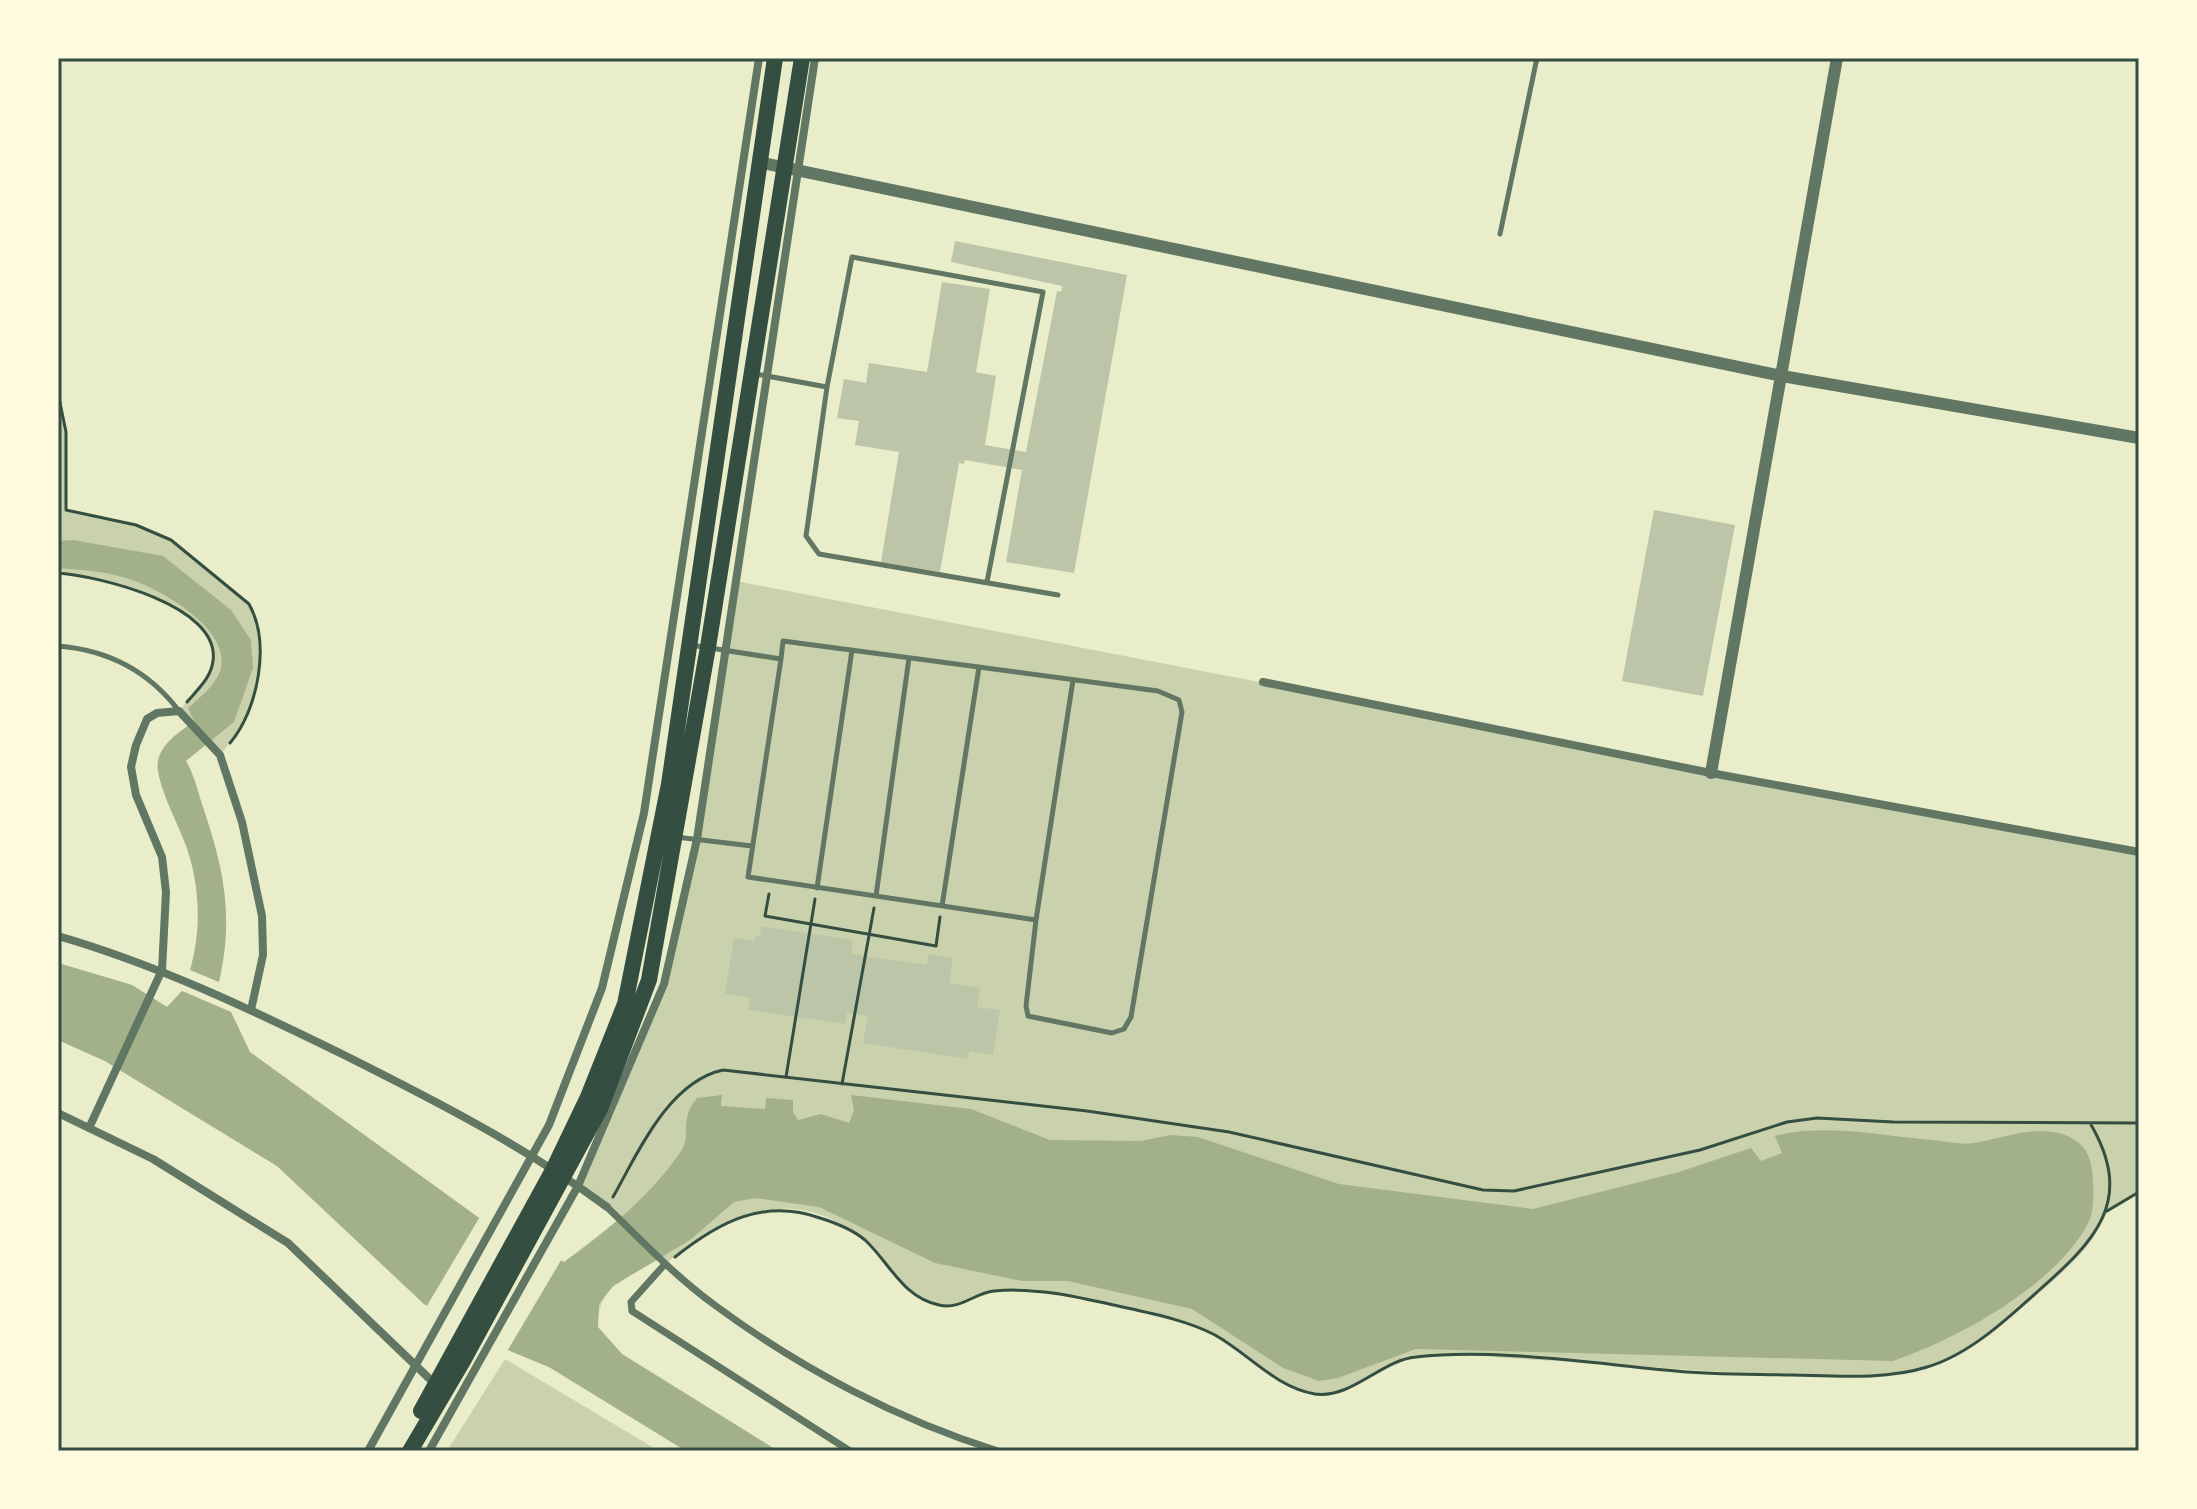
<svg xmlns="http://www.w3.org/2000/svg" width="2197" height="1509" font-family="'Noto Sans',sans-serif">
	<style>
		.green { fill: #cad2ad }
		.water { fill: #a3b18a }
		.pier { fill: #e9edc9 }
		.building { fill: #bcc5a7 }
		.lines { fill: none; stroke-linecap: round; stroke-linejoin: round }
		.path { stroke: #344e41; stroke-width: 3 }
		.service { stroke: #617663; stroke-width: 5 }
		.pedestrian { stroke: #617663; stroke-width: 7 }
		.minor { stroke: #617663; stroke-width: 8 }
		.tertiary { stroke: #617663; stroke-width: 12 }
		.primary { stroke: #344e41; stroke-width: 16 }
		.neatline { fill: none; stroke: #344e41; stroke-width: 3 }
	</style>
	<rect width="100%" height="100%" fill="#e9edc9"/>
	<!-- green -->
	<path class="green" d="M58,393L66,432V510L136,525L171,540L249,604C275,651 252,717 220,755L179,711C191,697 211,680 213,661C218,603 99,577 58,573Z
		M736,581L2139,852V1192C2128,1199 2112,1205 2106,1215C2098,1226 2094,1239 2084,1250C2053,1285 1966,1359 1921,1369C1879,1378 1833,1376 1790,1375C1700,1372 1611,1363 1521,1359C1487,1357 1449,1352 1415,1357C1381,1361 1354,1397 1317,1394C1279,1391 1250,1357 1219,1338C1192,1321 1156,1316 1126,1308C1091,1299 1024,1282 989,1291C969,1296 958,1311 935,1304C899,1293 891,1261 864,1240C791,1181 728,1215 665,1264L659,1259C627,1278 597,1285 598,1327L622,1354L778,1451H686L549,1367L510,1351L424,1304L277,1166L105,1061L58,1040V963L132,985L167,1007L182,991L231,1012L250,1052L486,1223L564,1262L619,1219L578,1186L663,984L697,839Z
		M505,1359L659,1451H447Z"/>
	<!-- water -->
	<path class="water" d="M73,540L163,556L231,610L251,640L253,668L234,722L186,761C194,774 198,792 203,807C224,869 234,917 219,982L190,970C202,929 200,883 185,843C178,824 154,779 158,761C162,742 179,733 194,721L188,708C199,698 215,686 220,671C234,630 158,587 126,578C104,571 81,570 58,568V541Z
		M58,963L132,985L167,1007L182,991L231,1012L250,1052L486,1223L564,1262C608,1231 651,1195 682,1150C691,1136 679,1119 697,1098L722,1095L721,1106L765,1109L766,1098L793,1100V1112L798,1120L821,1114L849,1123L854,1110L851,1095L971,1109L1050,1140L1141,1141L1170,1135L1198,1137L1339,1184L1533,1209L1679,1172L1751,1148L1761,1161L1782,1153L1775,1136C1825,1123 1881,1136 1932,1140C1945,1141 1961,1145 1974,1143C2006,1138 2050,1118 2080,1144C2090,1152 2093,1170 2093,1182C2094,1199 2094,1215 2085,1229C2049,1289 1957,1339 1893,1361L1416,1349L1338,1378L1319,1381L1283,1368L1192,1309L1068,1281H1022L935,1263L819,1207L755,1198L734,1202L690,1240L613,1286L599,1304L598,1327L622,1354L778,1451H686L549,1367L510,1351L424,1304L277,1166L105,1061L58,1040Z"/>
	<!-- pier -->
	<path class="pier" d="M481,1215L563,1257L506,1353L425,1309Z"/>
	<!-- building -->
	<path class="building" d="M955,241L1127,275L1074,573L1006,562L1022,470L965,460L964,464L959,463L940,572L881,562L899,452L855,445L859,421L837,418L844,379L866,383L869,363L927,372L942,282L990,289L976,372L996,376L985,445L1026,452L1057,291L1061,292L1062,286L951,262Z
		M1654,510L1735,525L1703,696L1622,681Z
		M761,926L853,940L851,954L927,965L928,954L953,958L949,983L980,988L977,1007L1000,1010L993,1055L969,1051L968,1059L863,1043L868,1016L847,1013L845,1024L748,1010L750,998L725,994L734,938L754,941L755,936H760Z"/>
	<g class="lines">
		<!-- path -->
		<path class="path" d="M58,393L66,432V510L136,525L171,540L249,604C271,643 258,710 230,743
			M58,573C98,576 221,605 213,661C211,678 197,690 187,702
			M769,894L765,916L936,946L940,917
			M786,1077L815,899
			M842,1084L874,908
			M613,1197C638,1153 668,1082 723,1070L1087,1111L1229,1132L1483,1190L1514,1191L1700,1150L1787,1122L1817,1118L1893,1122L2139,1123
			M2107,1211L2139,1192
			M675,1257C719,1222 763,1198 820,1218C836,1223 852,1229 865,1240C890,1263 902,1297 939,1305C961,1310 974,1293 994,1291C1036,1287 1078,1297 1118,1306C1150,1313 1186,1320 1215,1335C1249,1354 1275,1387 1315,1394C1352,1399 1381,1360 1416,1357C1497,1348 1595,1364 1676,1371C1714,1375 1754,1374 1793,1375C1836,1376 1886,1380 1927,1367C1968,1355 2005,1321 2037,1292C2095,1241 2136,1201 2090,1123"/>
		<!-- service -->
		<path class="service" d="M1500,234L1537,58
			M756,374L827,387L806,536L819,554L1058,595
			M827,387L852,257L1043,292L987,582
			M691,645L781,659L748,877L1036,920L1073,680
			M58,646C108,650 148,670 179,711
			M781,659L783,641L1158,691L1179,700L1182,712L1131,1017L1124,1029L1112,1033L1028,1016L1026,1006L1036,920
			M676,837L752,846
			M817,888L852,650
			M876,896L909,658
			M942,906L979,667"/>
		<!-- pedestrian -->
		<path class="pedestrian" d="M607,1207C642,1241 676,1277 716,1306C800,1368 898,1420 998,1451
			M665,1264L631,1302L632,1311L850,1451"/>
		<!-- minor -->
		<path class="minor" d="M1263,682L1711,773L2139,852
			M58,936C158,965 250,1009 344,1055C434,1100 526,1147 607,1207
			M58,1113L153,1159L288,1243L436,1385
			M89,1128L162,970L166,892L162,857L136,795L131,767L136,745L147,719L157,713L179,711L220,755L242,822L262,916L263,955L251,1010
			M368,1451L549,1125L602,988L644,813L759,58
			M429,1451L578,1186L664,984L697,839L815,58"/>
		<!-- tertiary -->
		<path class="tertiary" d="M758,162L1782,376L2139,438
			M1711,773L1837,58"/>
		<!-- primary -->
		<path class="primary" d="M421,1411L553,1170L588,1097L625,1004L669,784L775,58
			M410,1451L463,1361L600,1109L649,980L708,647L802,58"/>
	</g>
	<!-- border -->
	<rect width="2197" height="1509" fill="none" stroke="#fefae0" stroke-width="120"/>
	<rect x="60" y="60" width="2077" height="1389" class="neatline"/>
</svg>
